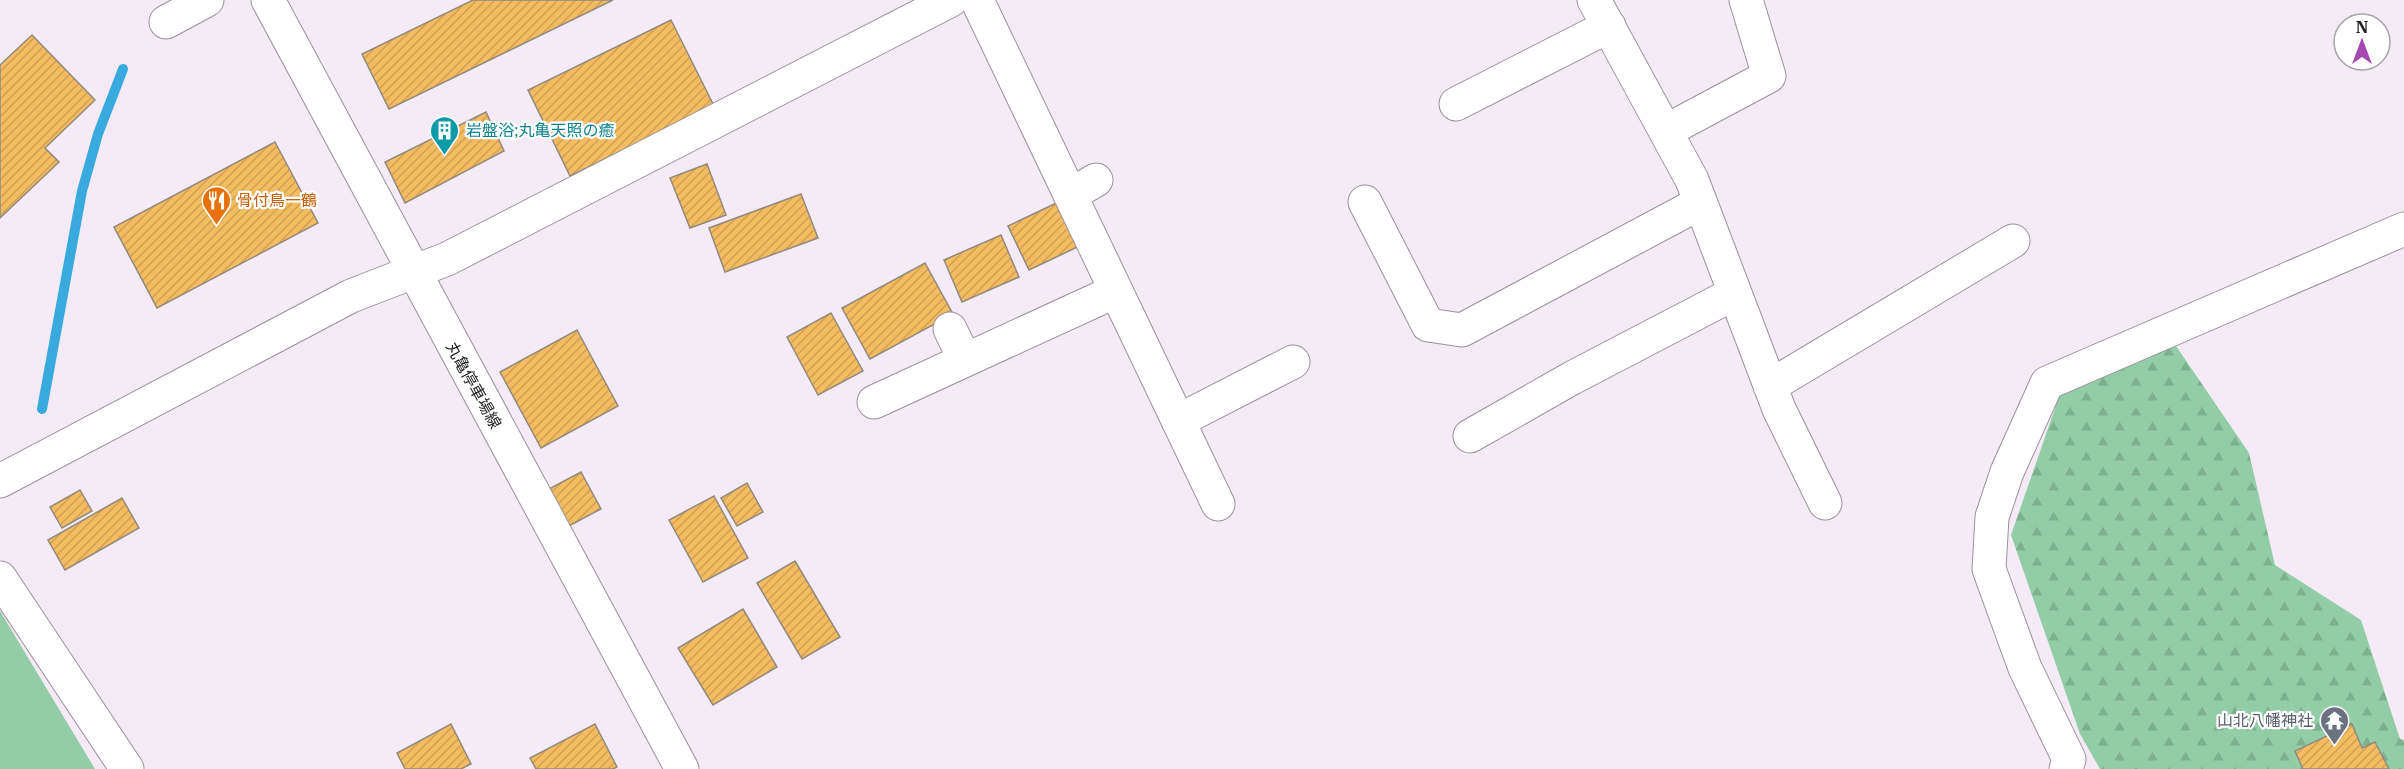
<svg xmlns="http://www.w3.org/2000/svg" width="2404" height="769" font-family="'IBM Plex Serif','Noto Sans JP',serif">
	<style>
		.forest { fill: url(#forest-firs) }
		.green { fill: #93cda7 }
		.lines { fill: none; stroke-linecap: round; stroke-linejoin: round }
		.stream { stroke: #38aade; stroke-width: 10 }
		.building { fill: url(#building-hatch); stroke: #928a7f; stroke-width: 1.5 }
		.minor-casing { stroke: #9a919b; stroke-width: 35 }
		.tertiary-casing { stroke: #9a919b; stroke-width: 35 }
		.secondary-casing { stroke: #9a919b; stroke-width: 35 }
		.minor { stroke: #fff; stroke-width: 33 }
		.tertiary { stroke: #fff; stroke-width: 33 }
		.secondary { stroke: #fff; stroke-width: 33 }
		.labels { text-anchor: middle; stroke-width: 4.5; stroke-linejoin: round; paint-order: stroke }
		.culture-label { font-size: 16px; fill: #0d838f; stroke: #fff; text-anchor: start }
		.food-label { font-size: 16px; fill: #c56008; stroke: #fff; text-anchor: start }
		.street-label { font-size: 16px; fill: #221f23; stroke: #fff }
		.worship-label { font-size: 16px; fill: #5b616d; stroke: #fff; text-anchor: end }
	</style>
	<defs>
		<pattern id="forest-firs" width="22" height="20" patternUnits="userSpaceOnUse" patternTransform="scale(1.5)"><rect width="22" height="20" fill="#93cda7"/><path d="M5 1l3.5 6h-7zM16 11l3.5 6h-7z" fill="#7eb08f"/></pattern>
		<pattern id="building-hatch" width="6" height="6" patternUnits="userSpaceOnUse" patternTransform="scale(1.5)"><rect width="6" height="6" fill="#f3bc61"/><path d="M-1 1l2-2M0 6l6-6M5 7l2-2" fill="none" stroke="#d0a154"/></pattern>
	</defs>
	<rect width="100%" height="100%" fill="#f5ebf6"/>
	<!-- forest -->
	<path class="forest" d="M2176,346L2249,453L2275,565L2361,620L2400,739L2404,740V769H2100L2080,734L2011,535L2061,391Z"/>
	<!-- green -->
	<path class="green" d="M0,611L95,769H0Z"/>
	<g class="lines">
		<!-- stream -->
		<path class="stream" d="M42,409L82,191L98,134L123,69"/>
	</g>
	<!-- building -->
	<path class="building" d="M473,0H613L389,109L362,54Z
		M671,20L714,106L570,176L528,90Z
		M32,35L95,100L45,148L59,162L0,218V65Z
		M486,112L504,151L405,203L385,162Z
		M275,142L318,223L157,308L114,227Z
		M707,164L726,215L690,228L670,178Z
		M801,194L818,238L725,272L709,228Z
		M1067,198L1088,242L1029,270L1008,226Z
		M1001,235L1019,277L962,302L944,260Z
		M925,263L953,314L870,359L842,308Z
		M831,313L863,371L818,395L787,337Z
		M577,330L618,406L541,448L500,372Z
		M581,472L601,509L567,527L547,490Z
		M747,483L763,512L737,526L721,498Z
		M80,490L92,511L62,528L50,507Z
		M714,496L748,558L703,582L669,520Z
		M122,498L139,528L65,570L48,540Z
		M795,561L840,637L802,659L757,583Z
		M743,609L777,667L713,705L678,648Z
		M451,724L471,764L461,769H405L397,753Z
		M595,724L617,767L613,769H536L530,758Z
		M2352,724L2362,748L2375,742L2389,769H2303L2295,751Z"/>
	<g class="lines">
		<defs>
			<path id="minor" d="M977,0L1218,504
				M1594,0L1692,180L1779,409L1825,503
				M166,22L207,0
				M1456,104L1609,26
				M1666,131L1769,76L1746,0
				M1070,195L1096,180
				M1365,202L1428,325L1462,330L1700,203
				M413,272L447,259L951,0
				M950,329L965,360
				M1770,386L2013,241
				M874,402L1116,291
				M1178,421L1293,362
				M1470,436L1572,378L1735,293
				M2066,769L2069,759L2025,668L1989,569L1992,517L2007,472L2047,383L2404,229"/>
			<path id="tertiary" d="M0,481L351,296L413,272
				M0,578L127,769"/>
			<path id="secondary" d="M268,0L682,769"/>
		</defs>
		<!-- minor casing -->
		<use href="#minor" class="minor-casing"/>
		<!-- tertiary casing -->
		<use href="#tertiary" class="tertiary-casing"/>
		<!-- secondary casing -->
		<use href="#secondary" class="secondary-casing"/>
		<!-- minor -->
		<use href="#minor" class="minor"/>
		<!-- tertiary -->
		<use href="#tertiary" class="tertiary"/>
		<!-- secondary -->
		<use href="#secondary" class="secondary"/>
	</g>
	<!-- icons -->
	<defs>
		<symbol id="building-pin" viewBox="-11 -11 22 30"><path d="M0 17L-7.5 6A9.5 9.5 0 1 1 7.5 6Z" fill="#0f9aa8" stroke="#fff"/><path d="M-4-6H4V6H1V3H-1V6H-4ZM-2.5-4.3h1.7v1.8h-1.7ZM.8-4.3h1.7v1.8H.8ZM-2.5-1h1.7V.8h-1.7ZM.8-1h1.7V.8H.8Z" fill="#fff"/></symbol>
		<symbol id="restaurant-pin" viewBox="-11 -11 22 30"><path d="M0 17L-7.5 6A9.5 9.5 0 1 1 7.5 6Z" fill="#e8710a" stroke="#fff"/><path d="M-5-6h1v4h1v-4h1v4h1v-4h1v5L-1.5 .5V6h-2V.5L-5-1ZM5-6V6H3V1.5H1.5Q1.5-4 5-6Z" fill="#fff"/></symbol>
		<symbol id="temple-pin" viewBox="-11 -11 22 30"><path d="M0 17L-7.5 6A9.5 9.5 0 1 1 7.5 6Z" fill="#6b7280" stroke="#fff"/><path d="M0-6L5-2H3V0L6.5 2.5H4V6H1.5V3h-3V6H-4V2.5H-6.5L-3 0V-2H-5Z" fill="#fff"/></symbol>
	</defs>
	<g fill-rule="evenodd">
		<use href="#building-pin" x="428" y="114" width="33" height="45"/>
		<use href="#restaurant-pin" x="200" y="184" width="33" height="45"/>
		<use href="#temple-pin" x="2318" y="704" width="33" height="45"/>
	</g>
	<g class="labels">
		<!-- culture labels -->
		<g class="culture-label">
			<text x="466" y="136">岩盤浴;丸亀天照の癒</text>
		</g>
		<!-- food labels -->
		<g class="food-label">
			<text x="237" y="206">骨付鳥一鶴</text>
		</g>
		<!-- street labels -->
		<g class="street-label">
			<text transform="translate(474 385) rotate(61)" y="6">丸亀停車場線</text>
		</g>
		<!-- worship labels -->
		<g class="worship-label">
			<text x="2313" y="726">山北八幡神社</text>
		</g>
	</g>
	<!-- north arrow -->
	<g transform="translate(2362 42)"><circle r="28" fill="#ffffff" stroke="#a7a5a7" stroke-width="1.5"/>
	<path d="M0-4.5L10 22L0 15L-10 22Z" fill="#a748b1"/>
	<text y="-9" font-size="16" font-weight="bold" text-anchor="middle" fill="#221f23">N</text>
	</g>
</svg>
